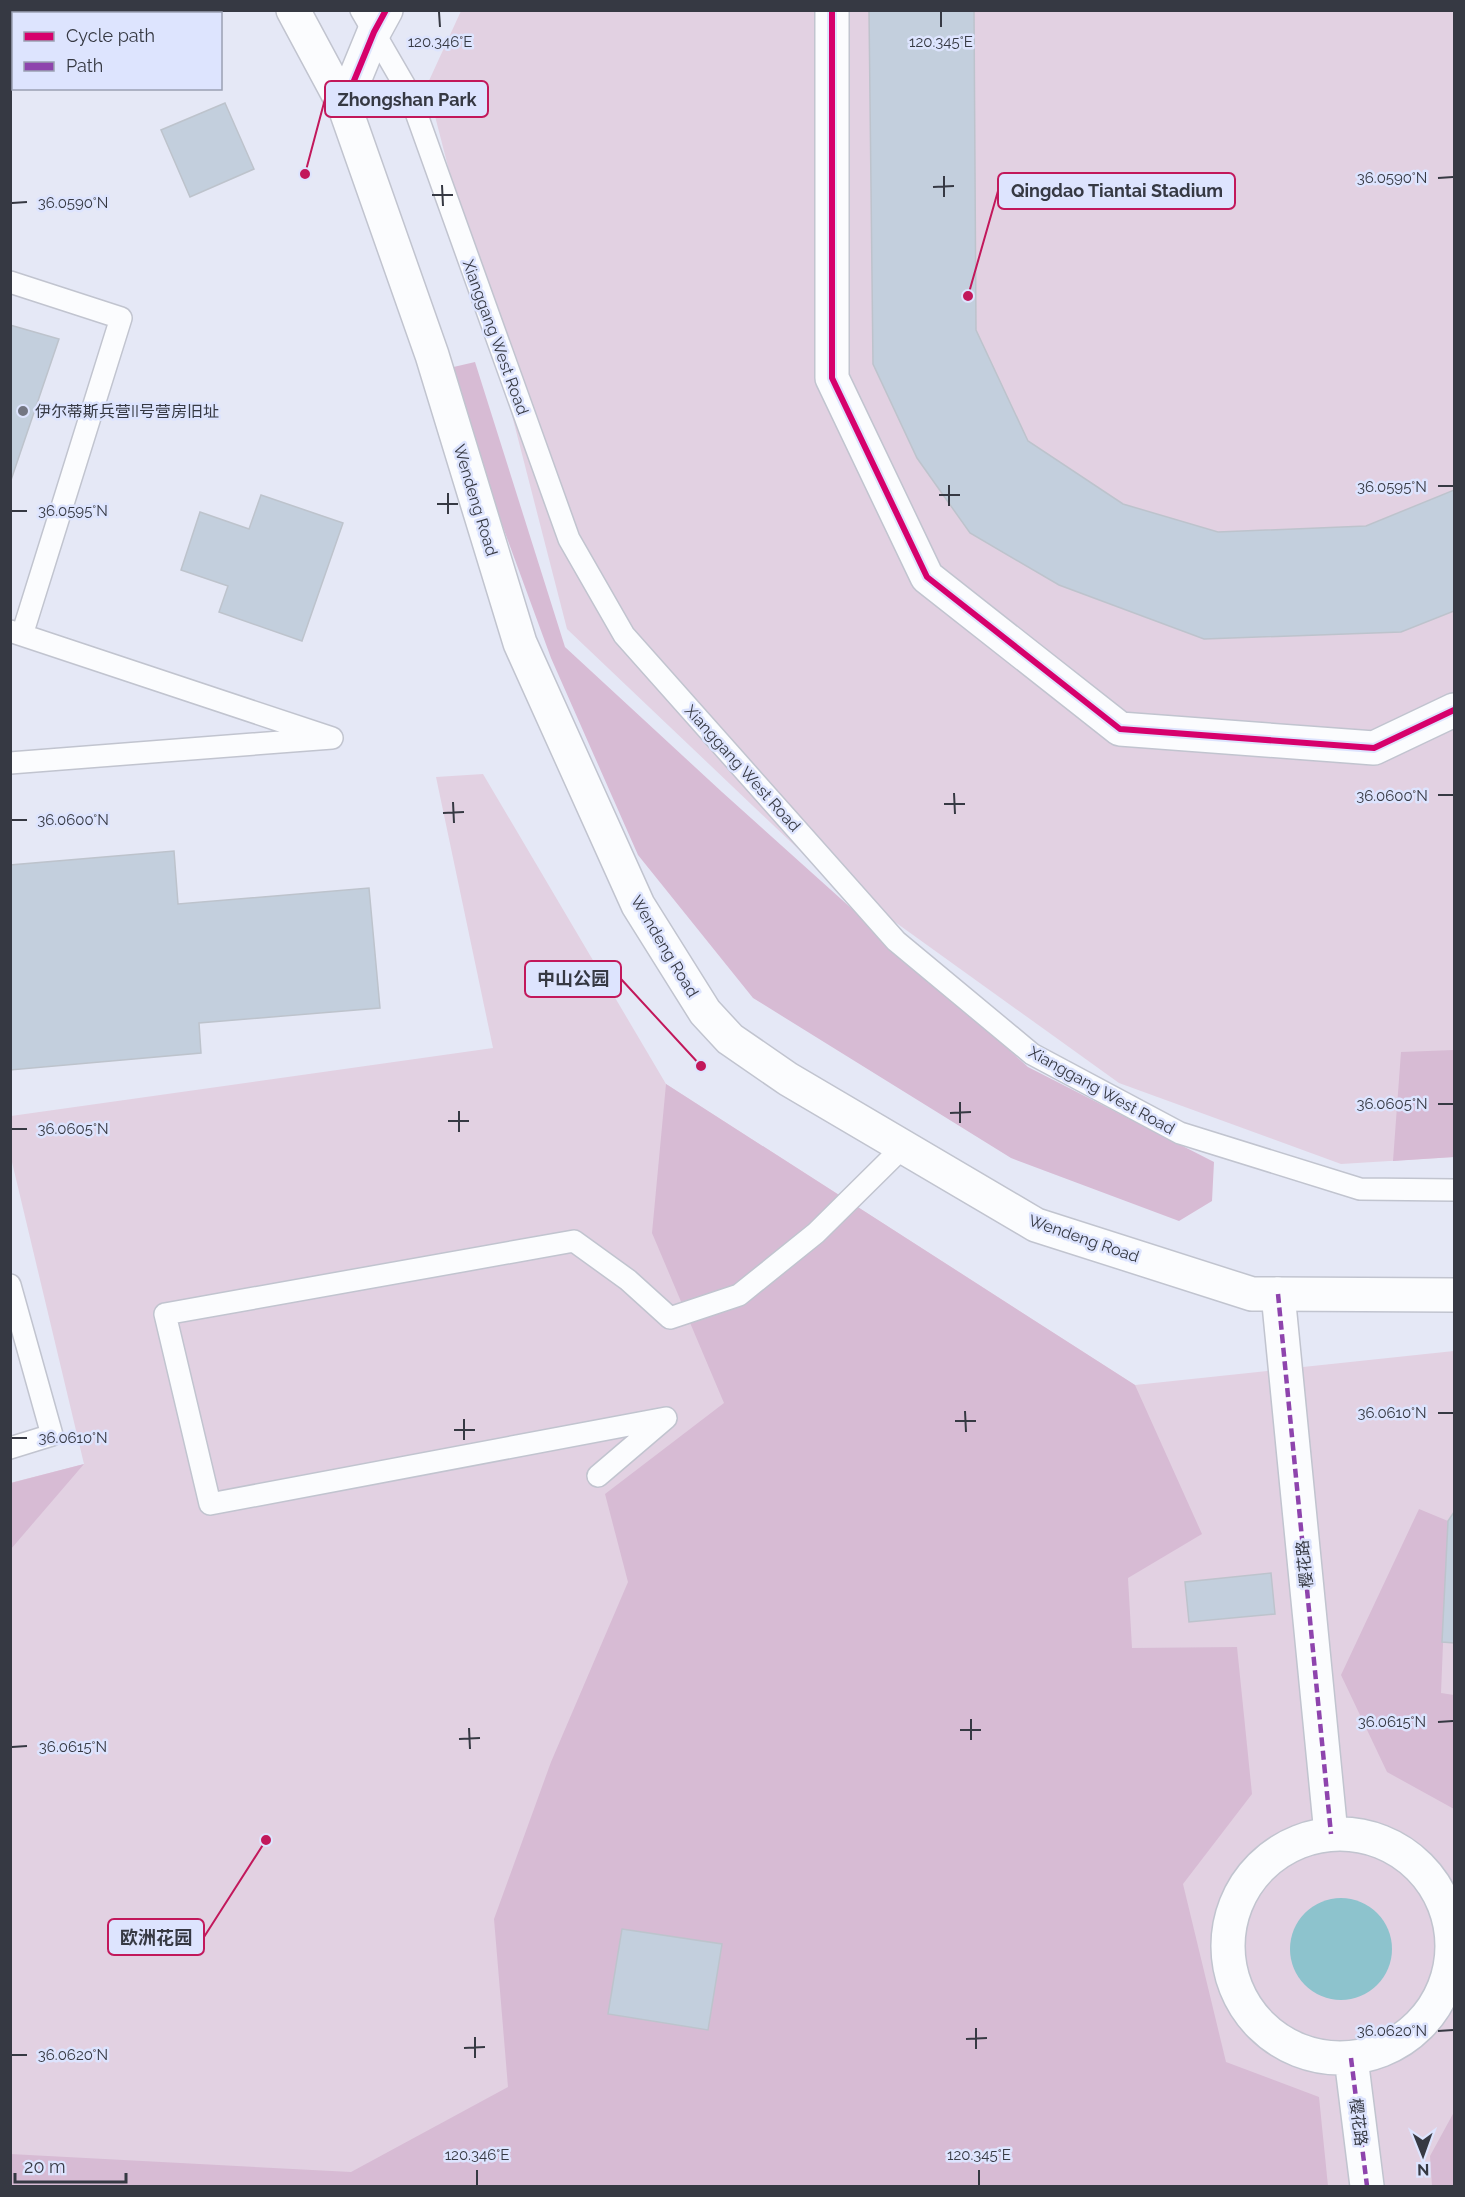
<svg xmlns="http://www.w3.org/2000/svg" width="1465" height="2197" font-family="Raleway,'Noto Sans SC',sans-serif">
	<style>
		.green { fill: #e2d1e2 }
		.forest { fill: #d7bbd4 }
		.water { fill: #8dc3cd }
		.building { fill: #c3cfdd; stroke: #bdc3cc; stroke-width: 1.5 }
		.lines { fill: none; stroke-linecap: round; stroke-linejoin: round }
		.lane-casing { stroke: #c1c4cf; stroke-width: 24 }
		.street-casing { stroke: #c1c4cf; stroke-width: 36 }
		.primary-casing { stroke: #c1c4cf; stroke-width: 36 }
		.lane { stroke: #fbfcfe; stroke-width: 21 }
		.street { stroke: #fbfcfe; stroke-width: 33 }
		.primary { stroke: #fbfcfe; stroke-width: 33 }
		.quiet { stroke: #8e44ad; stroke-width: 4.5; stroke-dasharray: 9 4.5; stroke-linecap: butt }
		.cycleway-casing { stroke: #dde4fe; stroke-width: 10 }
		.cycleway { stroke: #d6006c; stroke-width: 6 }
		.ticks { fill: none; stroke: #363943; stroke-width: 2 }
		.poi-dot { fill: #737682; stroke: #dde4fe; stroke-width: 2 }
		.labels { text-anchor: middle; stroke-width: 5; stroke-linejoin: round; paint-order: stroke }
		.street-label { font-size: 16px; fill: #363943; stroke: #dde4fe }
		.poi-label { font-size: 16px; fill: #363943; stroke: #dde4fe; text-anchor: start }
		.ticks-label { font-size: 15px; text-anchor: middle; fill: #363943; stroke: #dde4fe; stroke-width: 5; stroke-linejoin: round; paint-order: stroke }
		.leader { fill: none; stroke: #c2185b; stroke-width: 2 }
		.callout-dot { fill: #c2185b; stroke: #dde4fe; stroke-width: 2 }
		.callout { fill: #dde4fe; stroke: #c2185b; stroke-width: 2 }
		.callout-label { font-size: 18px; text-anchor: middle; font-weight: bold; fill: #363943 }
	</style>
	<rect width="100%" height="100%" fill="#e5e8f6"/>
	<!-- green -->
	<path class="green" d="M461,11H1454V1157L1341,1164L1119,1083L813,863L567,629L427,85Z
		M483,774L666,1084L1135,1385L1454,1351V2186H11L10,1483L84,1464L11,1158V1116L493,1048L436,777Z"/>
	<!-- forest -->
	<path class="forest" d="M475,362L565,647L722,792L1028,1067L1214,1162L1212,1201L1179,1221L1011,1158L753,998L638,855L551,658L445,369Z
		M1454,1050V1157L1393,1161L1401,1052Z
		M666,1084L1135,1385L1202,1534L1128,1578L1132,1648L1237,1647L1252,1794L1183,1884L1226,2062L1319,2097L1328,2186H11L10,2154L351,2172L508,2087L494,1919L551,1762L628,1582L605,1494L724,1403L652,1233Z
		M84,1464L11,1549V1483Z
		M1419,1509L1448,1521L1441,1693L1454,1695V1809L1387,1772L1341,1675Z
		M1454,2112V2186H1432L1430,2156Z"/>
	<!-- water -->
	<path class="water" d="M1290 1949a51 51 0 1 1 102 0a51 51 0 1 1-102 0Z"/>
	<!-- building -->
	<path class="building" d="M869,10H974L976,330L1028,441L1123,504L1218,532L1366,526L1454,490V611L1401,632L1204,639L1059,585L970,533L917,458L873,364Z
		M225,103L254,169L190,197L161,130Z
		M10,325L59,339L10,483Z
		M261,495L343,523L302,641L219,612L228,586L181,570L200,512L249,529Z
		M174,851L178,904L369,888L380,1008L199,1023L201,1053L10,1070V865Z
		M1454,1512V1643L1442,1642L1448,1521Z
		M1271,1573L1275,1614L1189,1622L1185,1582Z
		M622,1929L722,1944L708,2030L608,2014Z"/>
	<g class="lines">
		<defs>
			<path id="lane" d="M361,10L409,93L569,539L624,635L896,941L1032,1054L1180,1133L1360,1189L1454,1190
				M10,282L121,318L22,635
				M10,631L332,738L10,763
				M10,1285L52,1435L10,1448
				M598,1476L666,1418L210,1504L165,1314L574,1241L628,1280L670,1318L739,1295L816,1233L903,1147"/>
			<path id="street" d="M832,10V378L927,577L1120,729L1374,748L1454,710
				M344,105L374,32L386,10
				M1278,1294L1331,1834
				M1228 1946a112 112 0 1 1 224 0a112 112 0 1 1-224 0Z
				M1351,2058L1367,2186"/>
			<path id="primary" d="M293,10L344,105L432,355L520,643L638,905L705,1012L730,1039L788,1079L1036,1225L1252,1294L1454,1295"/>
		</defs>
		<!-- lane casing -->
		<use href="#lane" class="lane-casing"/>
		<!-- street casing -->
		<use href="#street" class="street-casing"/>
		<!-- primary casing -->
		<use href="#primary" class="primary-casing"/>
		<!-- lane -->
		<use href="#lane" class="lane"/>
		<!-- street -->
		<use href="#street" class="street"/>
		<!-- primary -->
		<use href="#primary" class="primary"/>
		<!-- quiet -->
		<path class="quiet" d="M1278,1294L1331,1834
			M1351,2058L1367,2186"/>
		<defs>
			<path id="cycleway" d="M832,10V378L927,577L1120,729L1374,748L1454,710
				M344,105L374,32L386,10"/>
		</defs>
		<!-- cycleway casing -->
		<use href="#cycleway" class="cycleway-casing"/>
		<!-- cycleway -->
		<use href="#cycleway" class="cycleway"/>
	</g>
	<!-- ticks -->
	<path class="ticks" d="M439,12L440,27M941,12V27M944,176V197M1438,178L1453,177M442,185L443,206M933,187L954,186M432,195H453M12,203L27,202M949,485V506M1438,486H1453M448,493V514M939,495H960M437,504H458M12,511H27M954,793L955,814M1438,795H1453M453,802L454,823M944,804H965M443,813L464,812M12,820H27M960,1102V1123M1438,1104H1453M459,1111V1132M950,1113L971,1112M448,1121H469M12,1129H27M965,1411L966,1432M1438,1413H1453M464,1419V1440M955,1421H976M454,1430H475M12,1438H27M971,1719V1740M1438,1722L1453,1721M469,1728L470,1749M960,1730H981M459,1739L480,1738M12,1747L27,1746M976,2028V2049M1438,2031L1453,2030M475,2037V2058M966,2039L987,2038M464,2048L485,2047M12,2055H27M477,2170V2185M979,2170V2185"/>
	<!-- markers -->
	<circle class="poi-dot" cx="23" cy="411" r="6"/>
	<g class="labels">
		<!-- street labels -->
		<g class="street-label">
			<text transform="translate(496 337) rotate(70)" y="6">Xianggang West Road</text>
			<text transform="translate(476 500) rotate(73)" y="6">Wendeng Road</text>
			<text transform="translate(743 768) rotate(48)" y="6">Xianggang West Road</text>
			<text transform="translate(665 946) rotate(59)" y="6">Wendeng Road</text>
			<text transform="translate(1102 1090) rotate(29)" y="6">Xianggang West Road</text>
			<text transform="translate(1084 1238) rotate(19)" y="6">Wendeng Road</text>
			<text transform="translate(1304 1564) rotate(-96)" y="6">樱花路</text>
			<text transform="translate(1359 2122) rotate(83)" y="6">樱花路</text>
		</g>
		<!-- poi labels -->
		<g class="poi-label">
			<text x="35" y="417">伊尔蒂斯兵营II号营房旧址</text>
		</g>
	</g>
	<g class="ticks-label">
		<text x="440" y="47">120.346°E</text>
		<text x="941" y="47">120.345°E</text>
		<text x="1392" y="183">36.0590°N</text>
		<text x="73" y="208">36.0590°N</text>
		<text x="1392" y="492">36.0595°N</text>
		<text x="73" y="516">36.0595°N</text>
		<text x="1392" y="801">36.0600°N</text>
		<text x="73" y="825">36.0600°N</text>
		<text x="1392" y="1109">36.0605°N</text>
		<text x="73" y="1134">36.0605°N</text>
		<text x="1392" y="1418">36.0610°N</text>
		<text x="73" y="1443">36.0610°N</text>
		<text x="1392" y="1727">36.0615°N</text>
		<text x="73" y="1752">36.0615°N</text>
		<text x="1392" y="2036">36.0620°N</text>
		<text x="73" y="2060">36.0620°N</text>
		<text x="477" y="2160">120.346°E</text>
		<text x="979" y="2160">120.345°E</text>
	</g>
	<!-- callouts -->
	<path class="leader" d="M305 174L325 99M968 296L998 191M701 1066L621 979M266 1840L204 1937"/>
	<g class="callout-dot">
		<circle cx="305" cy="174" r="6"/>
		<circle cx="968" cy="296" r="6"/>
		<circle cx="701" cy="1066" r="6"/>
		<circle cx="266" cy="1840" r="6"/>
	</g>
	<g class="callout">
		<rect x="325" y="81" width="163" height="36" rx="6"/>
		<rect x="998" y="173" width="237" height="36" rx="6"/>
		<rect x="525" y="961" width="96" height="36" rx="6"/>
		<rect x="108" y="1919" width="96" height="36" rx="6"/>
	</g>
	<g class="callout-label">
		<text x="407" y="106">Zhongshan Park</text>
		<text x="1117" y="197">Qingdao Tiantai Stadium</text>
		<text x="573" y="985">中山公园</text>
		<text x="156" y="1944">欧洲花园</text>
	</g>
	<!-- border -->
	<rect width="1465" height="2197" fill="none" stroke="#363943" stroke-width="24"/>
	<!-- legend -->
	<rect x="12" y="12" width="210" height="78" fill="#dde4fe" stroke="#9aa0b3" stroke-width="1.5"/>
	<rect x="24" y="32" width="30" height="9" fill="#d6006c" stroke="#9aa0b3" stroke-width="1.5"/>
	<text x="66" y="42" font-size="18" fill="#363943">Cycle path</text>
	<rect x="24" y="62" width="30" height="9" fill="#8e44ad" stroke="#9aa0b3" stroke-width="1.5"/>
	<text x="66" y="72" font-size="18" fill="#363943">Path</text>
	<!-- north arrow -->
	<g transform="translate(1423 2155) rotate(179)" stroke="#dde4fe" stroke-width="4.5" paint-order="stroke">
	<path d="M0-4.5L10 22L0 15L-10 22Z" fill="#363943"/>
	<text y="-9" font-size="16" font-weight="bold" text-anchor="middle" fill="#363943">N</text>
	</g>
	<!-- scale -->
	<path d="M15 2173v9h111v-9" fill="none" stroke="#363943" stroke-width="3"/>
	<text x="24" y="2173" font-size="18" fill="#363943" stroke="#dde4fe" stroke-width="4.5" paint-order="stroke">20 m</text>
</svg>
